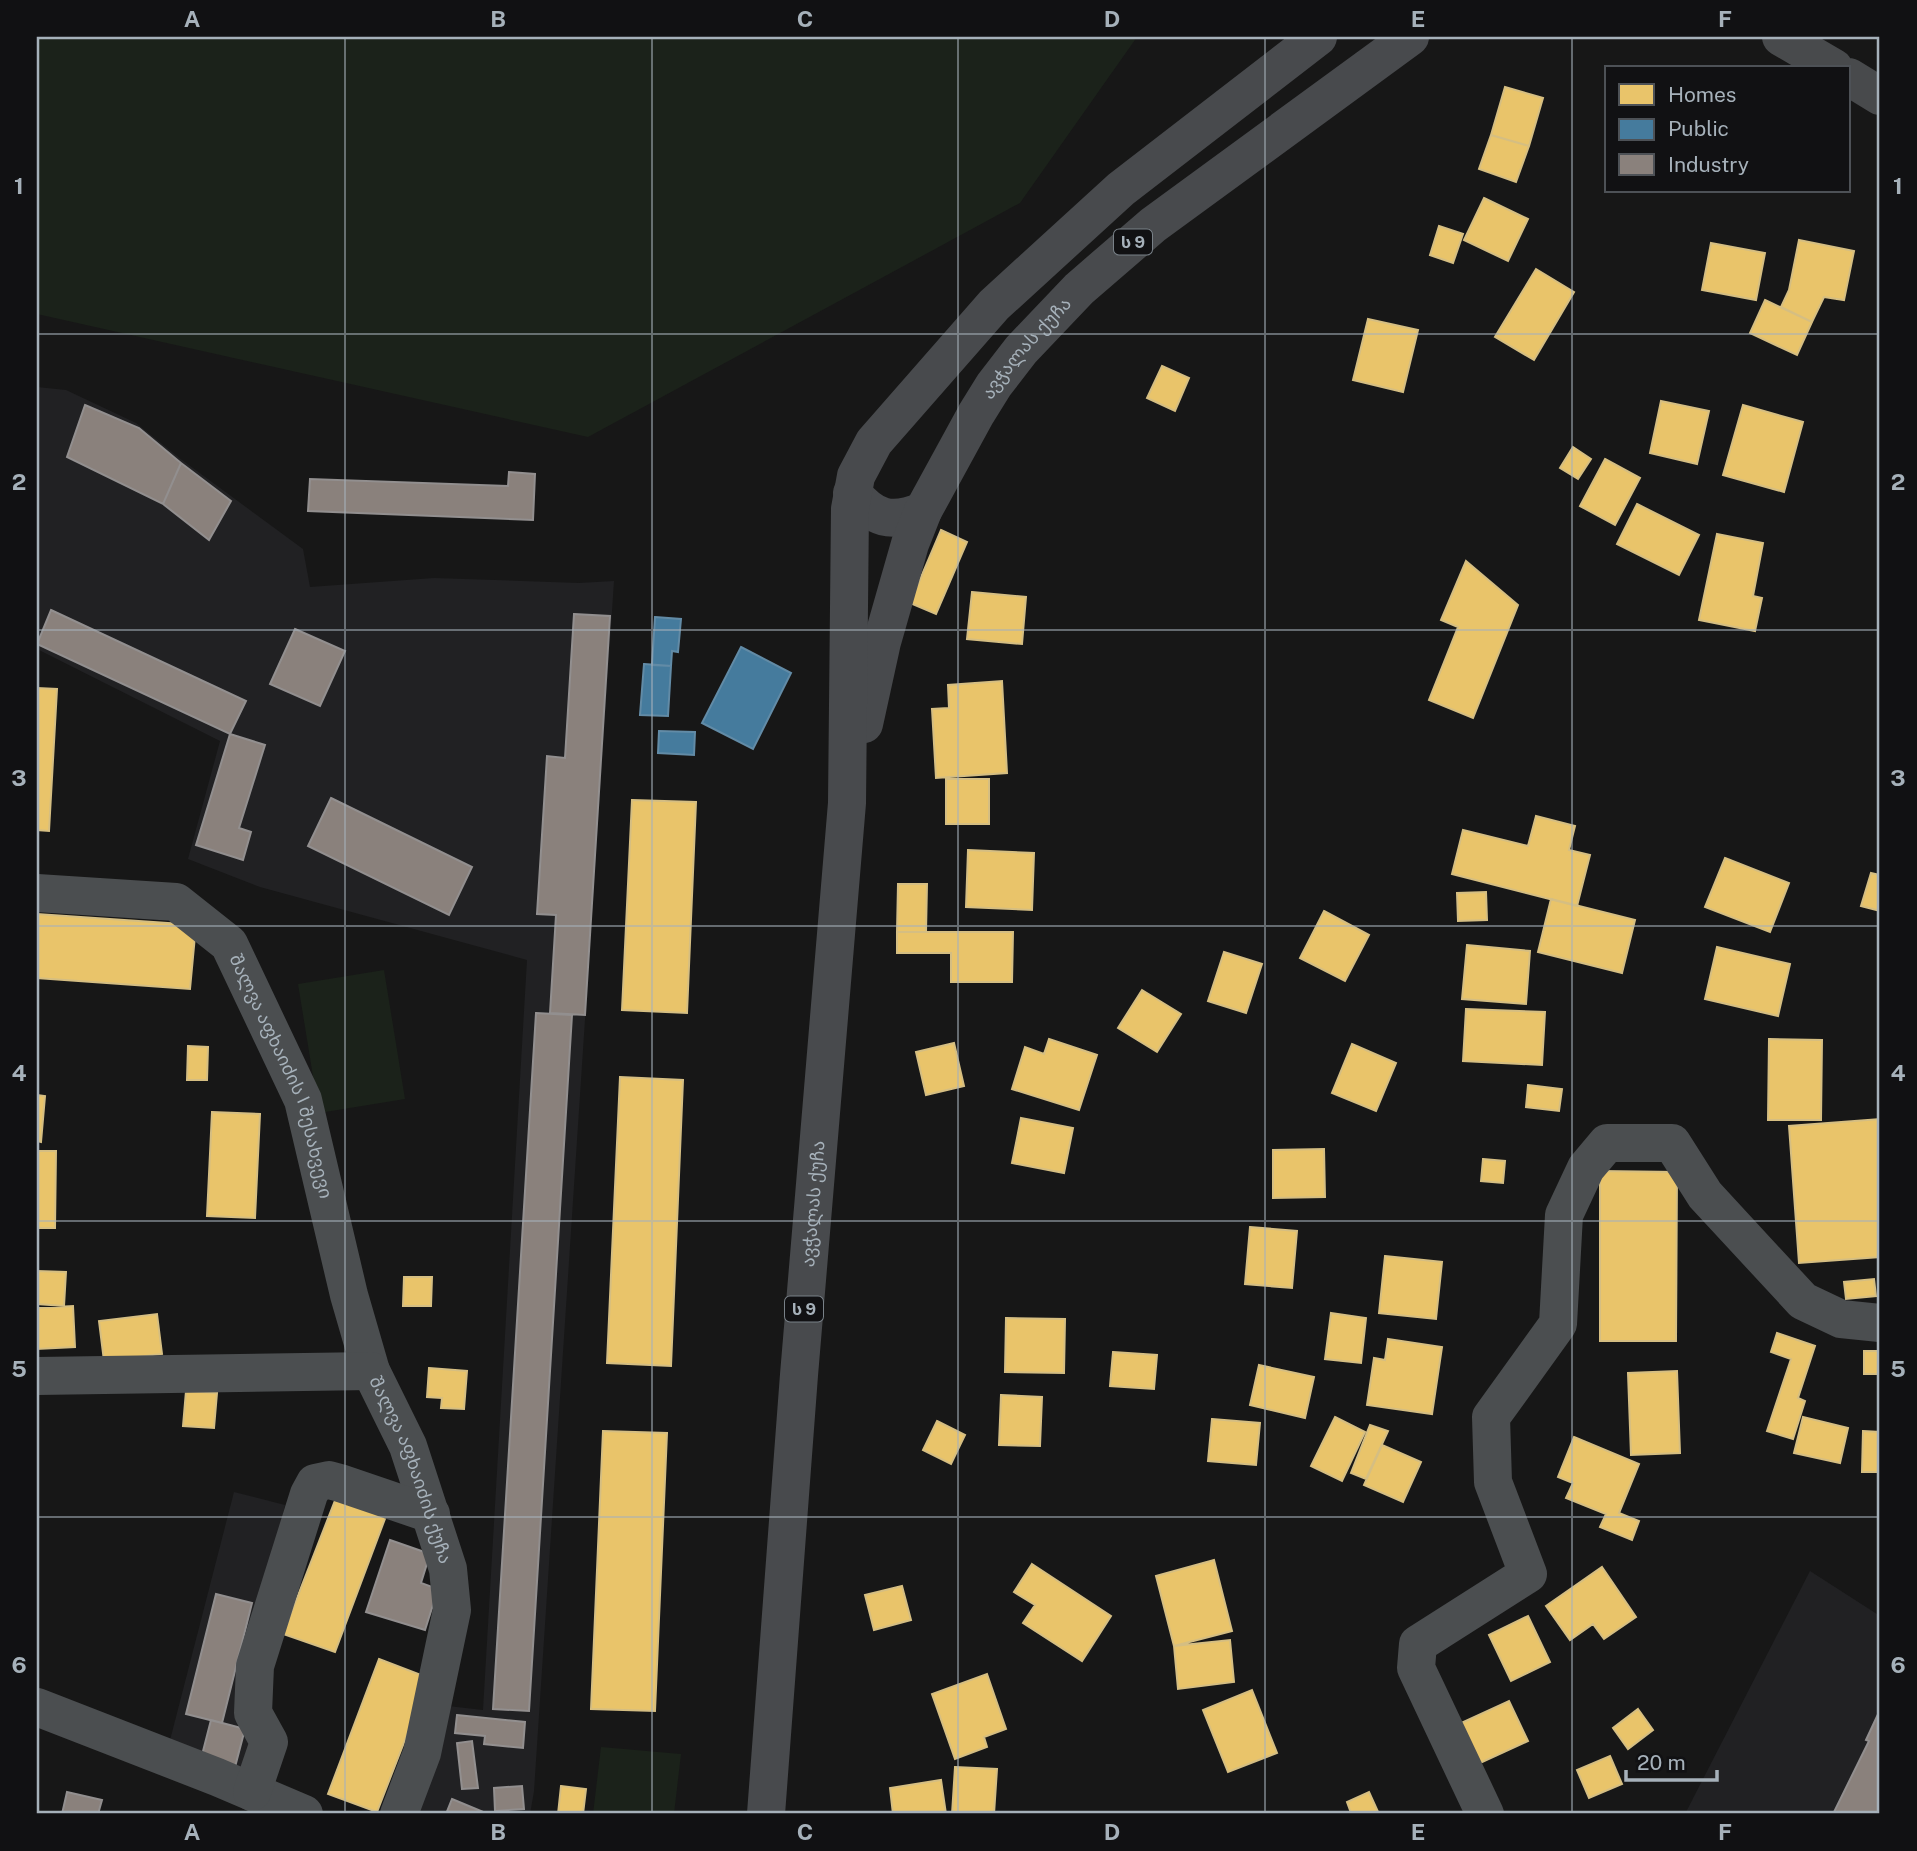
<svg xmlns="http://www.w3.org/2000/svg" width="1917" height="1851" font-family="'Public Sans','Noto Sans Georgian',sans-serif">
	<style>
		.built { fill: #212123 }
		.green { fill: #1b221a }
		.homes { fill: #e9c46a; stroke: #d5be82; stroke-width: 2 }
		.public { fill: #457b9d; stroke: #628ba6; stroke-width: 2 }
		.industry { fill: #8a817c; stroke: #928f8f; stroke-width: 2 }
		.lines { fill: none; stroke-linecap: round; stroke-linejoin: round }
		.minor { stroke: #4b4e50; stroke-width: 38 }
		.major { stroke: #484a4c; stroke-width: 38 }
		.highway { stroke: #484a4d; stroke-width: 38 }
		.grid { fill: none; stroke: #a6b1ba; stroke-width: 2; stroke-opacity: 0.55 }
		.labels { text-anchor: middle; stroke-width: 7; stroke-linejoin: round; paint-order: stroke }
		.shield { fill: #111113; stroke: #798188; stroke-width: 2 }
		.shield-label { font-size: 16px; font-weight: bold; fill: #a6b1ba }
		.street-label { font-size: 18px; fill: #a6b1ba; stroke: #111113 }
		.neatline { fill: none; stroke: #a6b1ba; stroke-width: 2.5 }
		.grid-label { font-size: 23px; text-anchor: middle; font-weight: bold; fill: #a6b1ba }
	</style>
	<rect width="100%" height="100%" fill="#171717"/>
	<!-- built -->
	<path class="built" d="M37,387L66,390L136,423L182,460L303,549L310,587L434,578L579,583L614,581L534,1791L530,1814H408L448,1706L483,1710L527,960L260,887L188,859L220,741L37,649Z
		M234,1492L285,1505L239,1711L258,1738L247,1776L168,1748Z
		M1810,1571L1880,1616V1814H1685Z"/>
	<!-- green -->
	<path class="green" d="M37,37H1137L1020,203L588,437L37,314Z
		M384,970L405,1099L319,1113L298,984Z
		M601,1747L681,1754L674,1814H593Z"/>
	<!-- homes -->
	<path class="homes" d="M1505,87L1543,98L1529,146L1491,135Z
		M1491,135L1529,146L1516,182L1479,169Z
		M1484,198L1528,219L1508,261L1464,240Z
		M1439,226L1463,234L1453,263L1430,255Z
		M1799,240L1854,251L1844,300L1824,297L1812,322L1781,307L1789,290Z
		M1711,243L1765,253L1756,300L1702,290Z
		M1536,269L1574,292L1534,360L1495,337Z
		M1765,300L1812,322L1797,355L1750,333Z
		M1368,319L1418,330L1403,392L1353,380Z
		M1162,366L1189,378L1175,411L1147,398Z
		M1661,401L1709,411L1697,464L1650,453Z
		M1743,405L1803,422L1784,492L1723,475Z
		M1573,447L1591,459L1578,479L1560,468Z
		M1605,459L1640,478L1615,525L1580,506Z
		M1637,504L1699,535L1679,575L1617,544Z
		M941,530L967,542L936,614L910,603Z
		M1717,534L1763,543L1753,596L1762,598L1755,631L1699,620Z
		M1466,561L1518,605L1473,718L1429,700L1458,627L1441,620Z
		M972,592L1026,597L1022,644L967,639Z
		M1002,681L1007,773L936,778L932,709L949,708L948,685Z
		M37,688L57,689L49,831L37,830Z
		M946,779H989V824H946Z
		M632,800L696,802L687,1013L622,1010Z
		M1536,816L1575,826L1569,850L1590,855L1577,906L1452,874L1463,830L1528,846Z
		M968,850L1034,853L1032,910L966,907Z
		M1725,858L1789,883L1770,932L1705,907Z
		M1871,873L1880,875V911L1861,906Z
		M898,884H927L926,932H897Z
		M1486,892L1487,920L1458,921L1457,893Z
		M1551,899L1635,920L1622,973L1538,952Z
		M1324,911L1369,935L1345,981L1300,958Z
		M37,914L196,925L190,989L37,978Z
		M897,932H1013L1012,982H951V953H897Z
		M1467,945L1530,951L1526,1004L1462,999Z
		M1717,947L1790,964L1778,1016L1705,999Z
		M1224,952L1262,964L1246,1013L1208,1001Z
		M1142,990L1181,1014L1157,1052L1118,1028Z
		M1466,1009L1545,1012L1542,1065L1463,1061Z
		M1049,1039L1097,1055L1079,1110L1012,1089L1025,1047L1044,1054Z
		M1769,1039L1822,1040L1821,1120H1768Z
		M954,1043L964,1086L926,1095L916,1052Z
		M1352,1044L1396,1063L1376,1111L1332,1093Z
		M188,1046L208,1047L207,1080H187Z
		M620,1077L683,1080L671,1366L607,1363Z
		M1528,1085L1562,1089L1559,1111L1526,1107Z
		M37,1095L45,1096L41,1142L37,1141Z
		M212,1112L260,1114L255,1218L207,1216Z
		M1021,1118L1073,1128L1064,1173L1012,1163Z
		M1880,1119V1160H1878L1880,1257L1799,1263L1789,1126Z
		M1324,1149L1325,1197L1273,1198V1150Z
		M37,1151H56L55,1228H37Z
		M1483,1159L1505,1161L1503,1183L1481,1181Z
		M1600,1171L1677,1172L1676,1341H1600Z
		M1250,1227L1297,1231L1292,1288L1245,1284Z
		M1385,1256L1442,1262L1436,1319L1379,1313Z
		M37,1271L66,1272L64,1306L37,1304Z
		M404,1277H432L431,1306H403Z
		M1874,1279L1876,1296L1846,1299L1844,1282Z
		M73,1306L75,1347L37,1349V1308Z
		M1331,1313L1366,1318L1361,1363L1325,1359Z
		M157,1314L162,1354L104,1361L99,1321Z
		M1006,1318L1065,1319L1064,1373L1005,1372Z
		M1777,1333L1815,1346L1798,1398L1805,1401L1793,1439L1767,1431L1791,1359L1771,1352Z
		M1388,1339L1442,1347L1432,1414L1367,1405L1374,1358L1385,1360Z
		M1864,1351H1880V1374H1864Z
		M1113,1352L1157,1355L1154,1389L1110,1386Z
		M1259,1365L1314,1377L1305,1418L1250,1405Z
		M429,1368L467,1371L464,1409L441,1408L442,1398L427,1397Z
		M1677,1371L1680,1453L1631,1455L1628,1373Z
		M186,1391L217,1393L214,1428L183,1426Z
		M1001,1395L1042,1397L1040,1446L999,1445Z
		M1335,1417L1365,1432L1342,1481L1311,1466Z
		M1803,1417L1848,1428L1840,1463L1794,1453Z
		M1212,1419L1260,1423L1256,1465L1208,1461Z
		M937,1421L965,1435L951,1464L923,1450Z
		M1370,1425L1388,1431L1366,1479L1351,1473Z
		M603,1431L667,1433L655,1711L591,1709Z
		M1863,1431L1880,1432V1472H1862Z
		M1574,1437L1639,1464L1619,1513L1639,1521L1632,1540L1600,1527L1606,1514L1566,1498L1573,1483L1558,1477Z
		M1382,1445L1421,1462L1403,1502L1364,1485Z
		M336,1498L386,1516L335,1652L283,1634Z
		M1214,1560L1232,1631L1174,1646L1156,1576Z
		M1032,1564L1111,1616L1082,1661L1023,1623L1035,1605L1014,1592Z
		M1602,1567L1636,1617L1604,1639L1593,1624L1570,1640L1546,1606Z
		M902,1586L911,1620L874,1630L865,1595Z
		M1528,1616L1550,1662L1511,1681L1489,1635Z
		M1230,1640L1234,1682L1178,1689L1174,1646Z
		M379,1659L429,1678L377,1812L328,1794Z
		M987,1674L1006,1729L984,1737L987,1747L955,1759L932,1694Z
		M1252,1690L1277,1753L1228,1772L1203,1710Z
		M1509,1701L1528,1741L1478,1764L1459,1724Z
		M1638,1709L1653,1730L1628,1749L1613,1728Z
		M1610,1756L1622,1784L1589,1798L1577,1770Z
		M955,1767L997,1769L994,1814H952Z
		M941,1780L946,1814H893L890,1788Z
		M561,1786L586,1789L583,1814H558Z
		M1369,1792L1379,1814H1349L1351,1813L1347,1802Z"/>
	<!-- public -->
	<path class="public" d="M655,617L681,619L678,652L672,651L671,666L652,665Z
		M741,647L791,673L753,749L702,723Z
		M644,664L671,666L668,716L640,715Z
		M659,731L695,732L694,755L658,753Z"/>
	<!-- industry -->
	<path class="industry" d="M85,405L139,428L181,463L163,504L67,457Z
		M181,463L231,501L209,540L163,504Z
		M509,472L535,474L533,520L308,511L310,479L508,486Z
		M51,610L246,701L230,734L37,644Z
		M574,614L610,616L585,1015L550,1013L556,915L537,914L547,756L565,758Z
		M295,629L345,651L320,706L270,684Z
		M230,734L265,745L239,828L251,832L243,860L196,845Z
		M331,798L472,867L449,915L308,846Z
		M536,1013L572,1015L529,1711L493,1709Z
		M390,1540L430,1554L421,1583L438,1589L425,1630L366,1612Z
		M216,1594L252,1603L222,1723L186,1714Z
		M1880,1710V1814H1838L1834,1812L1869,1741L1866,1740Z
		M457,1715L525,1722L523,1748L484,1744L485,1736L455,1733Z
		M211,1720L245,1729L235,1767L201,1759Z
		M472,1741L478,1788L462,1789L457,1743Z
		M522,1786L524,1809L495,1811L494,1788Z
		M67,1792L102,1800L98,1814H62Z
		M452,1799L488,1814H446Z"/>
	<g class="lines">
		<!-- minor -->
		<g class="minor">
			<path id="s1" d="M37,893L176,902L229,944L303,1100L349,1295L371,1371L408,1446L448,1569L452,1610L422,1753L399,1814"/>
			<path d="M37,1376L371,1371"/>
			<path d="M37,1707L217,1777L304,1814"/>
			<path d="M252,1792L269,1742L253,1713L255,1666L309,1494L315,1483L329,1480L340,1483L431,1514"/>
			<path d="M1485,1814L1416,1668L1418,1644L1528,1574L1493,1482L1491,1417L1558,1324L1564,1215L1586,1168L1607,1143H1672L1705,1195L1803,1301L1841,1319L1880,1323"/>
		</g>
		<!-- major -->
		<path class="major" d="M1781,37L1834,68
			M1849,77L1880,96"/>
		<!-- highway -->
		<g class="highway">
			<path d="M852,493C875,519 890,524 923,511"/>
			<path id="s2" d="M864,724L882,642L910,544L923,511L976,414L994,385L1021,350L1079,289L1153,225L1410,37"/>
			<path id="s3" d="M766,1814L799,1375L847,803L850,509L856,476L874,442L994,305L1121,189L1318,37"/>
		</g>
	</g>
	<!-- grid -->
	<path class="grid" d="M345,37V1814M652,37V1814M958,37V1814M1265,37V1814M1572,37V1814M37,334H1880M37,630H1880M37,926H1880M37,1221H1880M37,1517H1880"/>
	<g class="labels">
		<!-- shield labels -->
		<g class="shield">
			<rect x="1114" y="229.5" width="38" height="25" rx="5"/>
			<rect x="785" y="1296.5" width="38" height="25" rx="5"/>
		</g>
		<g class="shield-label">
			<text x="1133" y="248">ს 9</text>
			<text x="804" y="1315">ს 9</text>
		</g>
		<!-- street labels -->
		<g class="street-label">
			<text dy="6" stroke="none"><textPath href="#s2" startOffset="415">ავჭალას ქუჩა</textPath></text>
			<text dy="6" stroke="none"><textPath href="#s1" startOffset="350">შალვა აფხაიძის I შესახვევი</textPath></text>
			<text dy="6" stroke="none"><textPath href="#s3" startOffset="612">ავჭალას ქუჩა</textPath></text>
			<text dy="6" stroke="none"><textPath href="#s1" startOffset="766">შალვა აფხაიძის ქუჩა</textPath></text>
		</g>
	</g>
	<!-- border -->
	<rect width="1917" height="1851" fill="none" stroke="#111113" stroke-width="77"/>
	<!-- legend -->
	<rect x="1605" y="66" width="245" height="126" fill="#111113" stroke="#4d5156" stroke-width="2"/>
	<rect x="1619" y="84" width="35" height="21" fill="#e9c46a" stroke="#4d5156" stroke-width="2"/>
	<text x="1668" y="102" font-size="21" fill="#a6b1ba">Homes</text>
	<rect x="1619" y="119" width="35" height="21" fill="#457b9d" stroke="#4d5156" stroke-width="2"/>
	<text x="1668" y="136" font-size="21" fill="#a6b1ba">Public</text>
	<rect x="1619" y="154" width="35" height="21" fill="#8a817c" stroke="#4d5156" stroke-width="2"/>
	<text x="1668" y="172" font-size="21" fill="#a6b1ba">Industry</text>
	<!-- scale -->
	<path d="M1626 1770v10h91v-10" fill="none" stroke="#a6b1ba" stroke-width="3.5"/>
	<text x="1637" y="1770" font-size="21" fill="#a6b1ba" stroke="#111113" stroke-width="5" paint-order="stroke">20 m</text>
	<rect x="38" y="38" width="1840" height="1774" class="neatline"/>
	<g class="grid-label">
		<text x="192" y="27">A</text>
		<text x="498" y="27">B</text>
		<text x="805" y="27">C</text>
		<text x="1112" y="27">D</text>
		<text x="1418" y="27">E</text>
		<text x="1725" y="27">F</text>
		<text x="19" y="194">1</text>
		<text x="1898" y="194">1</text>
		<text x="19" y="490">2</text>
		<text x="1898" y="490">2</text>
		<text x="19" y="786">3</text>
		<text x="1898" y="786">3</text>
		<text x="19" y="1081">4</text>
		<text x="1898" y="1081">4</text>
		<text x="19" y="1377">5</text>
		<text x="1898" y="1377">5</text>
		<text x="19" y="1673">6</text>
		<text x="1898" y="1673">6</text>
		<text x="192" y="1840">A</text>
		<text x="498" y="1840">B</text>
		<text x="805" y="1840">C</text>
		<text x="1112" y="1840">D</text>
		<text x="1418" y="1840">E</text>
		<text x="1725" y="1840">F</text>
	</g>
</svg>
